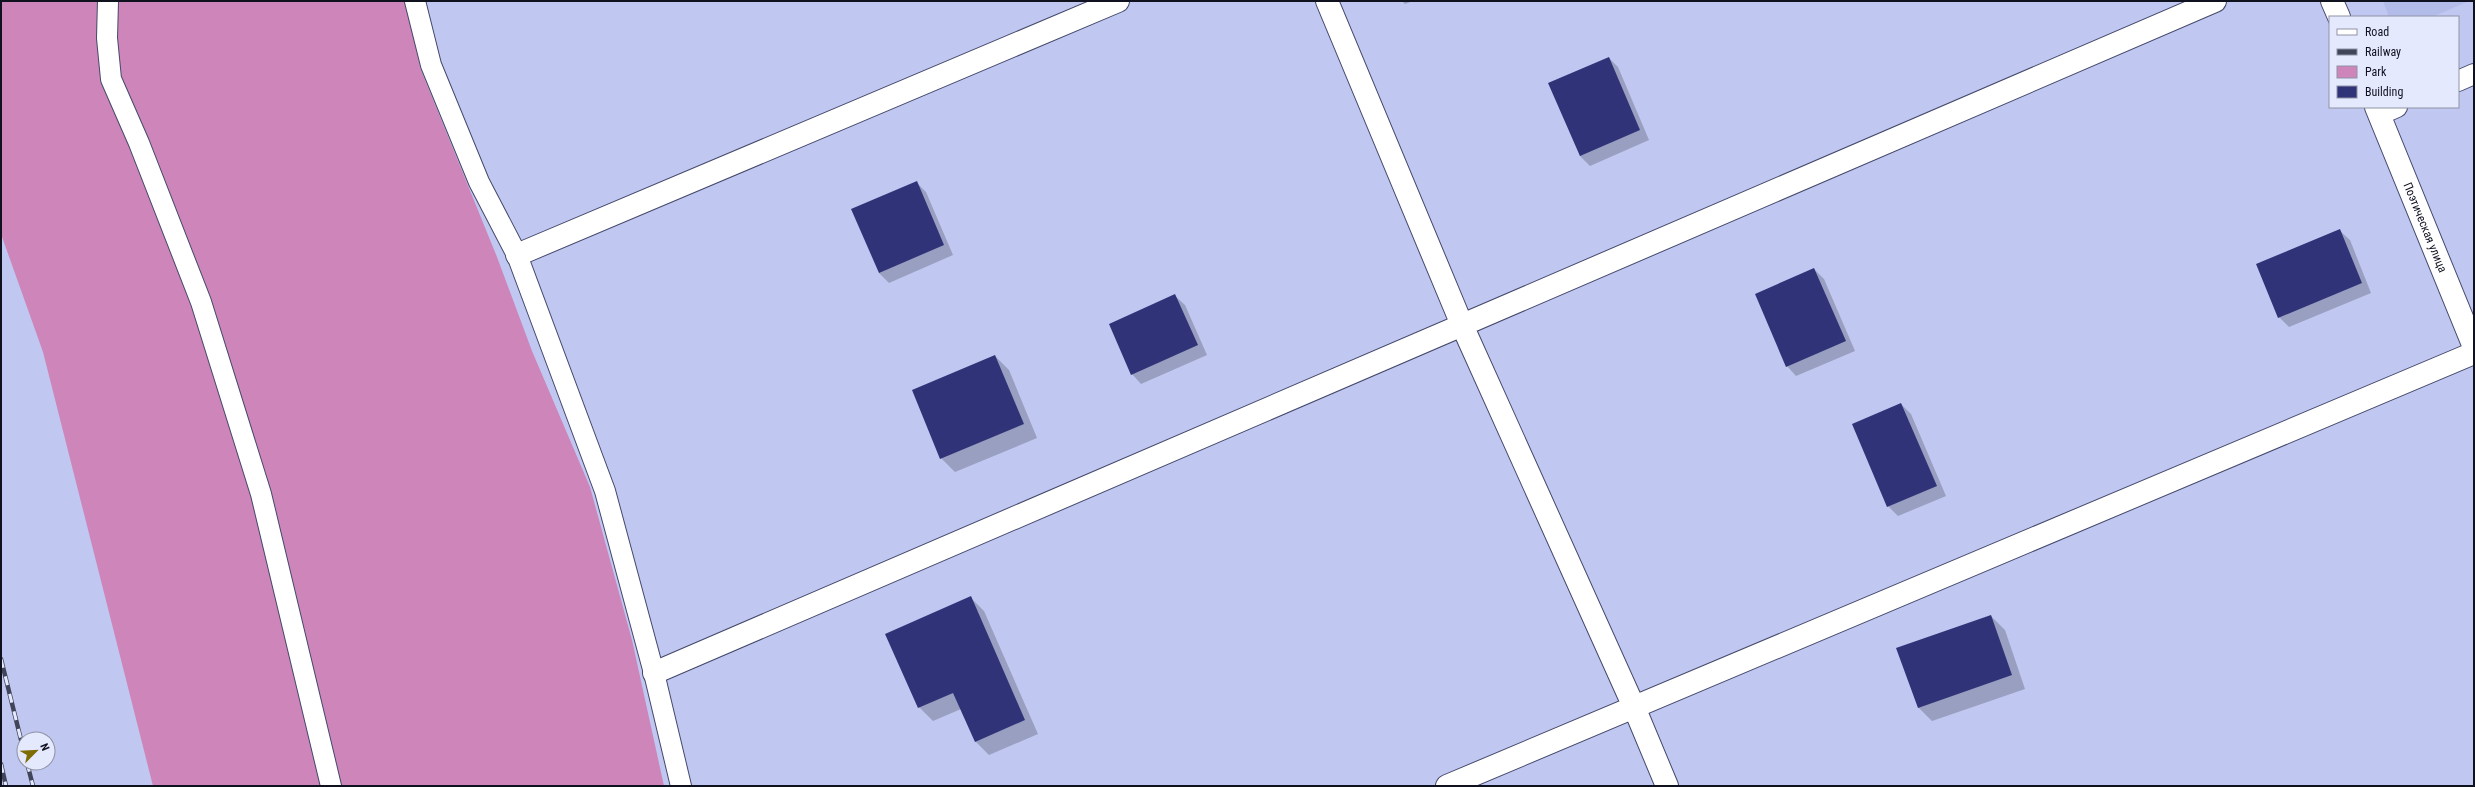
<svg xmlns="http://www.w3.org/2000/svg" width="2475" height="787" font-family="'Roboto Condensed',sans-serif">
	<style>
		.built { fill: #b3bbe9 }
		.green { fill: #cd85ba }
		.shadow { fill: #0003 }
		.building { fill: #303378 }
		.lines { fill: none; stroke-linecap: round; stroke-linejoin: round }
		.lane-casing { stroke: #44496b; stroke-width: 22 }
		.street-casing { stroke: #44496b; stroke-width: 24 }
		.secondary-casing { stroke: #44496b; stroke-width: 24 }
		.lane { stroke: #fff; stroke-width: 20 }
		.street { stroke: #fff; stroke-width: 22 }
		.secondary { stroke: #fff; stroke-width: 22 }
		.rail-casing { stroke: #41455a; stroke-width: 4.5 }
		.rail { stroke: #e5e9fe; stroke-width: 3; stroke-dasharray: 9; stroke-linecap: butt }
		.labels { text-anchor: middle; stroke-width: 4; stroke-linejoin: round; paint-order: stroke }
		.street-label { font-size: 12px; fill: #0f111f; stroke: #e5e9fe }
	</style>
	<rect width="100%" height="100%" fill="#c0c7f0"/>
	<!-- built -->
	<path class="built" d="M2383,1H2469L2432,17H2389Z"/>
	<!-- green -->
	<path class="green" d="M1,1H405L421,70L497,257L532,351L590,487L632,640L664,786H153L43,352L1,234Z"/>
	<!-- shadow -->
	<path class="shadow" d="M1402,1H1413L1405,4Z
		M1609,58L1618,67L1649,140L1590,166L1580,156L1549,83Z
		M916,182L926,192L953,255L889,283L879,273Z
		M2340,231L2350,240L2371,293L2289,327L2279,317Z
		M1814,269L1824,279L1855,351L1796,376L1787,366Z
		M1175,296L1185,305L1207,355L1141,384L1132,374Z
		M995,356L1009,370L1037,438L955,472L941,458Z
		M1901,404L1911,414L1946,496L1898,516L1888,506Z
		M970,597L984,611L1038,734L989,755L976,742L961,709L933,721L919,707Z
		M1991,616L2005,630L2025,689L1932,721L1918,707Z"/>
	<!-- building -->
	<path class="building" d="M1609,57L1640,130L1580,156L1548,83Z
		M917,181L944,245L879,273L851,209Z
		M2340,229L2362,283L2278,318L2256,264Z
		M1814,268L1846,341L1786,367L1755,294Z
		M1175,294L1198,345L1131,375L1109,324Z
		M995,355L1024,424L940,459L912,390Z
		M1901,403L1937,486L1887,507L1852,424Z
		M971,596L1025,720L975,742L953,693L918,708L885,634Z
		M1991,615L2012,675L1918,708L1896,648Z"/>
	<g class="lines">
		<defs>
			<path id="lane" d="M108,1L107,38L111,79L139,143L201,302L261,494L331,786
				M415,1L431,65L479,182L517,255L605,491L654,673L681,786
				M2458,81L2474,74
				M2379,115L2397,107"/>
			<path id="street" d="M1327,1L1462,325L1634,707L1667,786
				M517,255L1118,1
				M654,673L2215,1
				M1447,786L2474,353"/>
			<g id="secondary">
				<path d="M2332,1L2339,17"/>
				<path id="s1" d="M2376,107L2474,347"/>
			</g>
		</defs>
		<!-- lane casing -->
		<use href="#lane" class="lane-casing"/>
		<!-- street casing -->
		<use href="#street" class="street-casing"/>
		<!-- secondary casing -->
		<use href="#secondary" class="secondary-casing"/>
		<!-- lane -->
		<use href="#lane" class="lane"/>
		<!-- street -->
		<use href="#street" class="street"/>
		<!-- secondary -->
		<use href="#secondary" class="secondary"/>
		<defs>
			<path id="rail" d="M1,659L24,752
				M27,763L33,786
				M1,764L6,786"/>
		</defs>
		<!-- rail casing -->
		<use href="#rail" class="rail-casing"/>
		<!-- rail -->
		<use href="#rail" class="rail"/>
	</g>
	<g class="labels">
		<!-- street labels -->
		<g class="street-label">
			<text dy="4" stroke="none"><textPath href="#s1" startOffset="130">Поэтическая улица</textPath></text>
		</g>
	</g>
	<!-- border -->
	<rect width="2475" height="787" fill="none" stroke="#0f111f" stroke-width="4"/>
	<!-- legend -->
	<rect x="2329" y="16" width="130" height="92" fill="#e5e9fe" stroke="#8f93a5"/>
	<rect x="2337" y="29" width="20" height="6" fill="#ffffff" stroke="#8f93a5"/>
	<text x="2365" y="36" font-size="12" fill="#0f111f">Road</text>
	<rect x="2337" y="49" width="20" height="6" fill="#41455a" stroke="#8f93a5"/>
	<text x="2365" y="56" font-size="12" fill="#0f111f">Railway</text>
	<rect x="2337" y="66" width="20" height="12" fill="#cd85ba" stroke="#8f93a5"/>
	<text x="2365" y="76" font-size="12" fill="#0f111f">Park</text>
	<rect x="2337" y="86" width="20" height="12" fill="#303378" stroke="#8f93a5"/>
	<text x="2365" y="96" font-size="12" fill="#0f111f">Building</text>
	<!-- north arrow -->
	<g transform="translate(36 751) rotate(66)"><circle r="19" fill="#e5e9fe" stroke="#8f93a5"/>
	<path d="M0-3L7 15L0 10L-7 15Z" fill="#7e6c05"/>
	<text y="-6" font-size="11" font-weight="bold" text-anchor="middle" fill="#0f111f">N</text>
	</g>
</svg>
